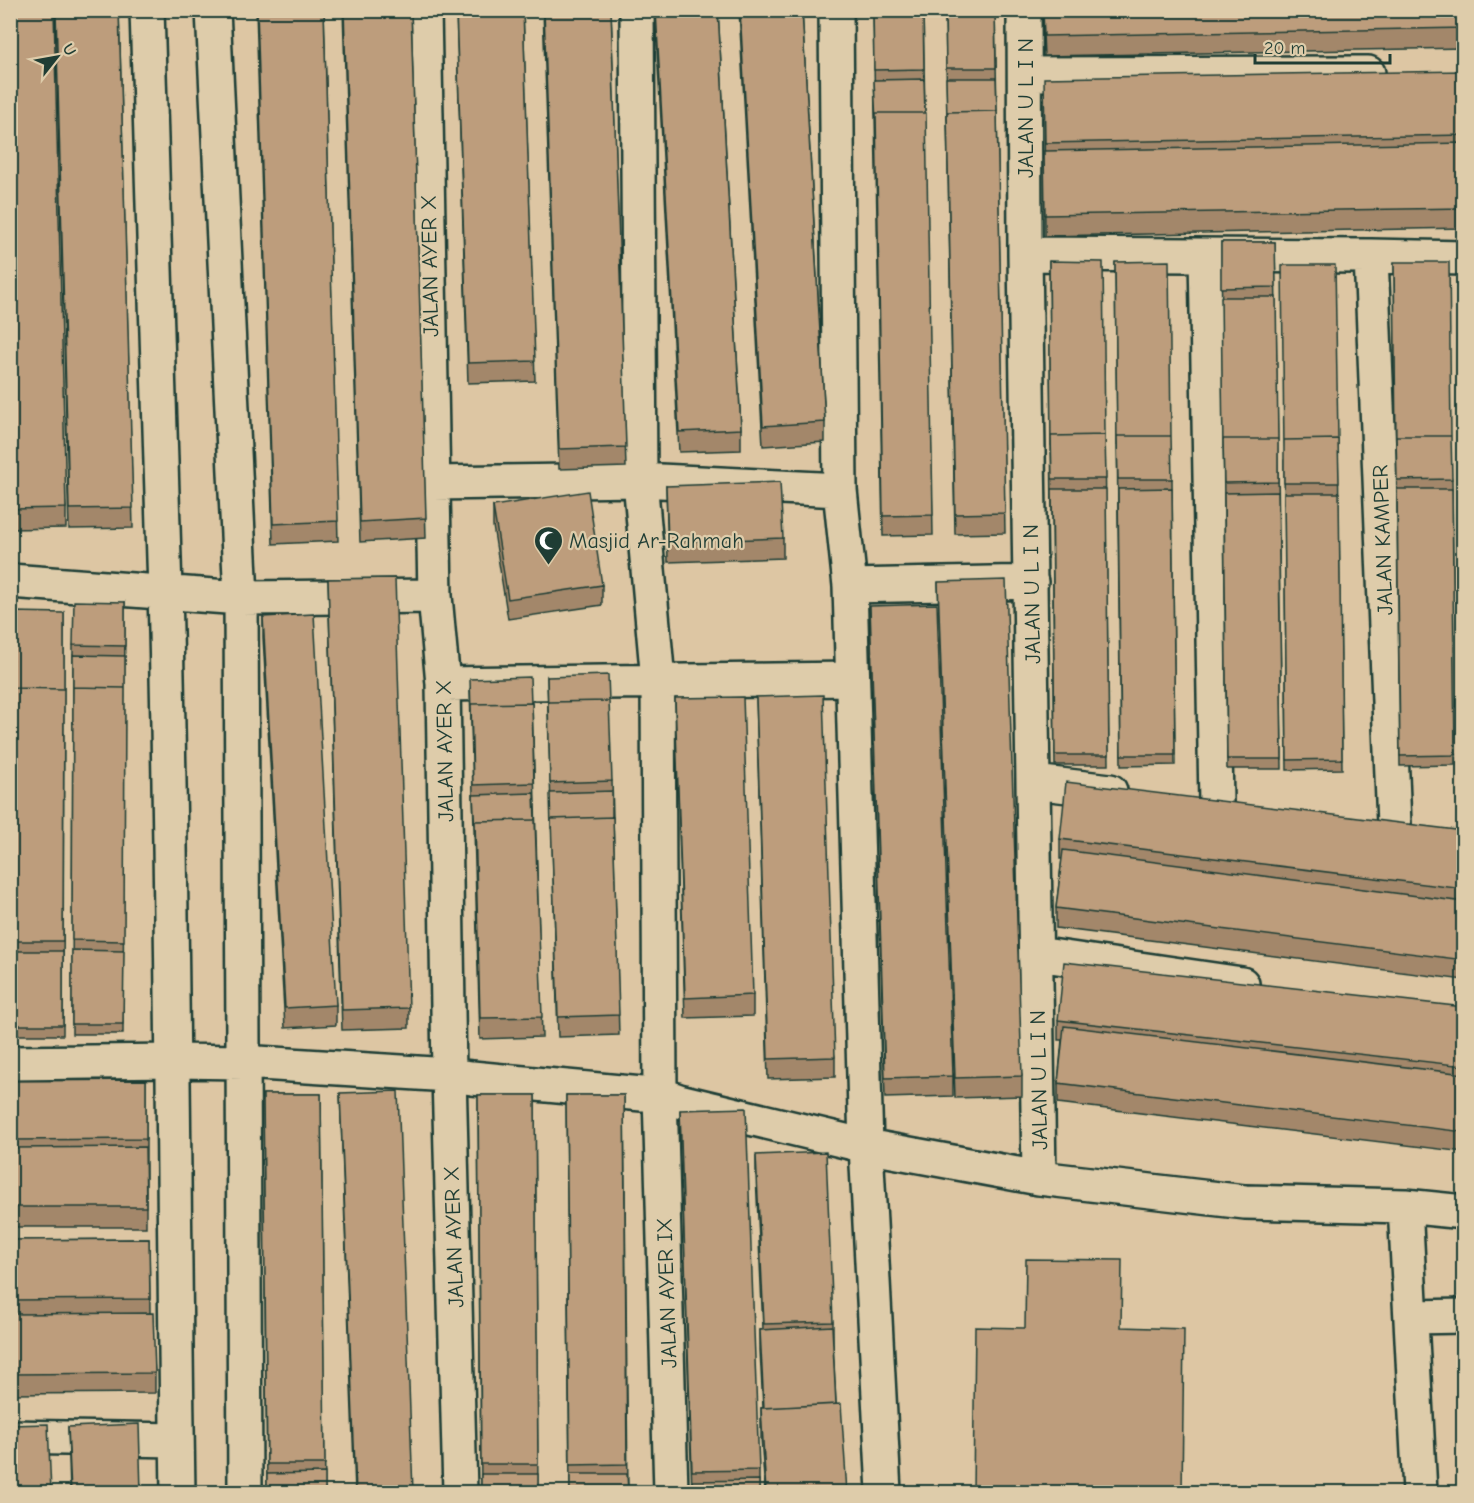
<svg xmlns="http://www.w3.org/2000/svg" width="1474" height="1503" font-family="'Comic Neue',sans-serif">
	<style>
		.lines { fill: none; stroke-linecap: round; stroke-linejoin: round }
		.minor-casing { stroke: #1f3d34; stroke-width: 38 }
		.minor { stroke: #deccaa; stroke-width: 33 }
		.wall { fill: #a3876b; stroke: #1f3d34; stroke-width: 1.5 }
		.building { fill: #bd9d7c; stroke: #1f3d34; stroke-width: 1.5 }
		.labels { text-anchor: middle; stroke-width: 4.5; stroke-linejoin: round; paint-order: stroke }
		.street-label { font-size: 22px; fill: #1f3d34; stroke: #deccaa }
		.poi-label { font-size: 22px; fill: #1f3d34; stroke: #deccaa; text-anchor: start }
	</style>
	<rect width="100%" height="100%" fill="#ddc6a3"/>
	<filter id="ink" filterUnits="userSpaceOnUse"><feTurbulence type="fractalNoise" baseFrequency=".0167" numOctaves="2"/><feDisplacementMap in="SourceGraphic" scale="12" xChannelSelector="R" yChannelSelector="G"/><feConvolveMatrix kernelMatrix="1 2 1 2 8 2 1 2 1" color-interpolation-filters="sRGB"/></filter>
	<g filter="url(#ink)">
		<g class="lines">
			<defs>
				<path id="minor" d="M147,10C153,204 160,398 165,591C173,892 173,1192 178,1492
					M213,10L241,598L245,1492
					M424,10L435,596L443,684L449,1075L460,1492
					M637,10L640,480L658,681L660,1094L671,1492
					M836,10L840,490L850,586L866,1146L884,1492
					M1024,10L1025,254L1039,1178
					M1025,74L1368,73
					M1025,254L1371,256L1464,258
					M1206,256L1216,803
					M1371,256L1394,825
					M434,483L640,480L840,490
					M10,581L241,598L435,596
					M850,586L1031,582
					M443,684L852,679
					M1034,782L1110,791
					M1037,954L1242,984
					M10,1063L174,1061L243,1062L449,1075L472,1078L642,1094H660L679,1101L866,1146L1039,1178L1245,1202L1405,1206L1464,1212
					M1405,1206L1420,1492
					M1412,1317L1464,1316
					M10,1437L177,1440"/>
			</defs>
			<!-- minor casing -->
			<use href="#minor" class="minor-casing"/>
			<!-- minor -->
			<use href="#minor" class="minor"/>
		</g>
		<!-- wall -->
		<path class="wall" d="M10,10L66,508V528L10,529Z
			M55,10H119L133,528L69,529Z
			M256,10H324L338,541L273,544Z
			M343,10H411L426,538L360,542Z
			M456,10H523L535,381L468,383Z
			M543,10H611L626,467L559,469Z
			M655,10H718L741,429V450L679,452Z
			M739,10H802L825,422V442L763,446Z
			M873,10H923L933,535L883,536Z
			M945,10H995L1005,533L955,534Z
			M1042,10H1464V48L1044,56Z
			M1464,71V228L1045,236L1044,99Z
			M1221,242H1275L1282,769H1227Z
			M1049,261L1105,435L1109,765H1055Z
			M1115,262L1172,479L1175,765L1121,766Z
			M1394,262L1452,479L1455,765L1400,766Z
			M1338,439L1342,769L1287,770L1284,460Z
			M666,486L783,538V558L668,562Z
			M493,506L602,585V605L508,619L493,526Z
			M328,579L409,1008V1028L342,1030Z
			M938,582L1022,1076V1096L955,1098Z
			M125,602L123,1034H72L73,645Z
			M870,606L953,1076V1096L885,1098Z
			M64,613L63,1035H11L12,688Z
			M263,617L336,1005V1025L285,1028L263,637Z
			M547,677L612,781L619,1035L558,1037Z
			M470,689L532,703L542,1037L480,1039Z
			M756,697L835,1057V1077L768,1079Z
			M675,698L753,995V1016L685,1018Z
			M1464,831V980L1056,928V908L1062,859H1060V839Z
			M1464,1007V1152L1058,1103V1083L1062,1040H1058V1020Z
			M146,1080V1227H10V1081Z
			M340,1093L413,1492H355Z
			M263,1094H321L325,1492H267Z
			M478,1095H535L538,1492H481Z
			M566,1095H624L628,1492H570Z
			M680,1110L759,1470V1492H692Z
			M756,1155L833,1322V1342L836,1404L847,1492H765L761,1437V1408H763L760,1350V1330L763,1329L756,1175Z
			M149,1239L150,1313L155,1373V1393L10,1394V1240Z
			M68,1427L141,1492H70Z"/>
		<!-- building -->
		<path class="building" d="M10,10H54L66,508L10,509Z
			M56,10H119L133,508L69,509Z
			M257,10H324L338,521L273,524Z
			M344,10H411L426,518L360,522Z
			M456,10H523L535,361L468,363Z
			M544,10H611L626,447L559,449Z
			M656,10H718L741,429L679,432Z
			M740,10H802L825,422L763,426Z
			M873,10H923L924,69L874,70Z
			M945,10H995L996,68H946Z
			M1043,10H1464V28L1044,36Z
			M1464,71V135L1045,143L1044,78Z
			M946,78H996L997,111L947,112V121Z
			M924,79L925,113H876V123L874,80Z
			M997,111L1005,513L955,514L947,112Z
			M876,113H926L933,515L883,516Z
			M1464,143V208L1045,215L1044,151Z
			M1221,242H1275L1276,287L1221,288Z
			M1049,261L1103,262L1105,435L1051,436V446Z
			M1169,261L1171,436H1117V446L1115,262Z
			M1460,261H1464V436H1462V445Z
			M1394,262H1449L1451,436H1396V444Z
			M1282,265H1335L1338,439L1284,440V450Z
			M1221,297H1276L1278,439H1223V448Z
			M1105,435L1106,479H1052L1051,436Z
			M1117,436H1171L1172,479H1118Z
			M1396,436H1451L1452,479L1397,480Z
			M1462,436H1464V479H1463Z
			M1223,439H1278V482L1224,483Z
			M1338,439L1339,483H1284V440Z
			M780,482L783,538L668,542L666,486Z
			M1172,488L1175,755H1121L1118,489Z
			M1463,488H1464V569Z
			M1052,489H1106L1109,755H1055Z
			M1397,489H1452L1455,755L1400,756Z
			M588,491L602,585L508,599L493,506Z
			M1278,492L1282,759H1227L1224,493Z
			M1284,493H1339L1342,759L1287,760Z
			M395,578L409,1008L342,1010L328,579Z
			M1006,580L1022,1076L955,1078L938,582Z
			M74,601L125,602V646L73,645Z
			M937,604L953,1076L885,1078L870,606Z
			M13,612L64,613V689L12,688Z
			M314,614L336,1005L285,1008L263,617Z
			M73,655L125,656V698V688L73,687V693Z
			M608,675L609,701L548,702V712L547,677Z
			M530,677L531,703L471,704V713L470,679Z
			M73,687L125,688L124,941L72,940Z
			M12,688L64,689L63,941H11Z
			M823,695L835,1057L768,1059L756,697Z
			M743,697L753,995L685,998L675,698Z
			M609,701L612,781L550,783L548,702Z
			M532,703L534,783L473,785L471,704Z
			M1066,782L1464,831V889L1060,839Z
			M612,791V817L551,819V829L550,793Z
			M534,793L535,820L475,821V831L473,795Z
			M613,817L619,1015L558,1017L551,819Z
			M535,820L542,1017L480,1018L475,821Z
			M1063,850L1464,902V960L1056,908Z
			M72,950L124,951L123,1024H72Z
			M11,951H63V1025H11Z
			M1064,962L1464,1007V1066L1058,1020Z
			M1064,1026L1464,1074V1132L1058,1083Z
			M146,1080V1139L10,1140V1081Z
			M398,1091L413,1492H356L340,1093Z
			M263,1094H321L325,1464H267Z
			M478,1095H535L538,1464H481Z
			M566,1095H624L627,1464L570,1465Z
			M746,1108L759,1470L692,1471L680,1110Z
			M145,1147L146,1207H10V1148Z
			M826,1152L833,1322L764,1324L756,1155Z
			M149,1239L150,1299L10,1300V1240Z
			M1026,1259L1122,1260L1121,1327L1184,1329L1182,1492H973L975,1327L1025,1328Z
			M153,1313L155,1373L10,1374V1314Z
			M832,1326L836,1404L764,1408L760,1330Z
			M1459,1337H1464V1492H1461Z
			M841,1404L847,1492H766L761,1408Z
			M48,1424L51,1492H10V1425Z
			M139,1424L141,1492H71L68,1427Z
			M325,1473V1492H267V1474Z
			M481,1474H538V1492H481Z
			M570,1474H627L628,1492H570Z
			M759,1480V1492H692V1481Z"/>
	</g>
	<!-- icons -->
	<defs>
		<symbol id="mosque-pin" viewBox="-11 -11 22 30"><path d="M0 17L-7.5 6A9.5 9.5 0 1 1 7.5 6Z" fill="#1f3d34" stroke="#deccaa"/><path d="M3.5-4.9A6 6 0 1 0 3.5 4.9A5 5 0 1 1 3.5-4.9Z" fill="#fff"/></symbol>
	</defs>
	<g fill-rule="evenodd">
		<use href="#mosque-pin" x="532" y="524" width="33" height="45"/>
	</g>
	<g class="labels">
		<!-- street labels -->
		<g class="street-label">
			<text transform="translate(1025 108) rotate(-90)" y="8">JALAN U L I N</text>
			<text transform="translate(429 266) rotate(-91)" y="8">JALAN AYER X</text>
			<text transform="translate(1382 540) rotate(-92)" y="8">JALAN KAMPER</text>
			<text transform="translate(1031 594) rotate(-91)" y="8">JALAN U L I N</text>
			<text transform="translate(444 751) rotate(-91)" y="8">JALAN AYER X</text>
			<text transform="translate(1038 1080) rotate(-91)" y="8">JALAN U L I N</text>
			<text transform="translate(453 1237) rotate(-92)" y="8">JALAN AYER X</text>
			<text transform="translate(666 1293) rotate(-92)" y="8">JALAN AYER IX</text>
		</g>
		<!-- poi labels -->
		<g class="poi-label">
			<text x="569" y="548">Masjid Ar-Rahmah</text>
		</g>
	</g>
	<!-- margin -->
	<rect width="1474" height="1503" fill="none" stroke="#deccaa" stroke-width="36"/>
	<rect x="18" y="18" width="1438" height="1467" fill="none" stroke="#1f3d34" stroke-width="2" filter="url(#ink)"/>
	<!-- north arrow -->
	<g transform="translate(57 57) rotate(59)" stroke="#deccaa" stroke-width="4.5" paint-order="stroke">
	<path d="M0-4.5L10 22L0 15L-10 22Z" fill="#1f3d34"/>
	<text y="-9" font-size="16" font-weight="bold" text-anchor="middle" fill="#1f3d34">U</text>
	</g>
	<!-- scale -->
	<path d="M1255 54v9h135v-9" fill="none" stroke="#1f3d34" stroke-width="3"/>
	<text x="1264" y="54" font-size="18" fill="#1f3d34" stroke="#deccaa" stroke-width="4.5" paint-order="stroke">20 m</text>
</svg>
